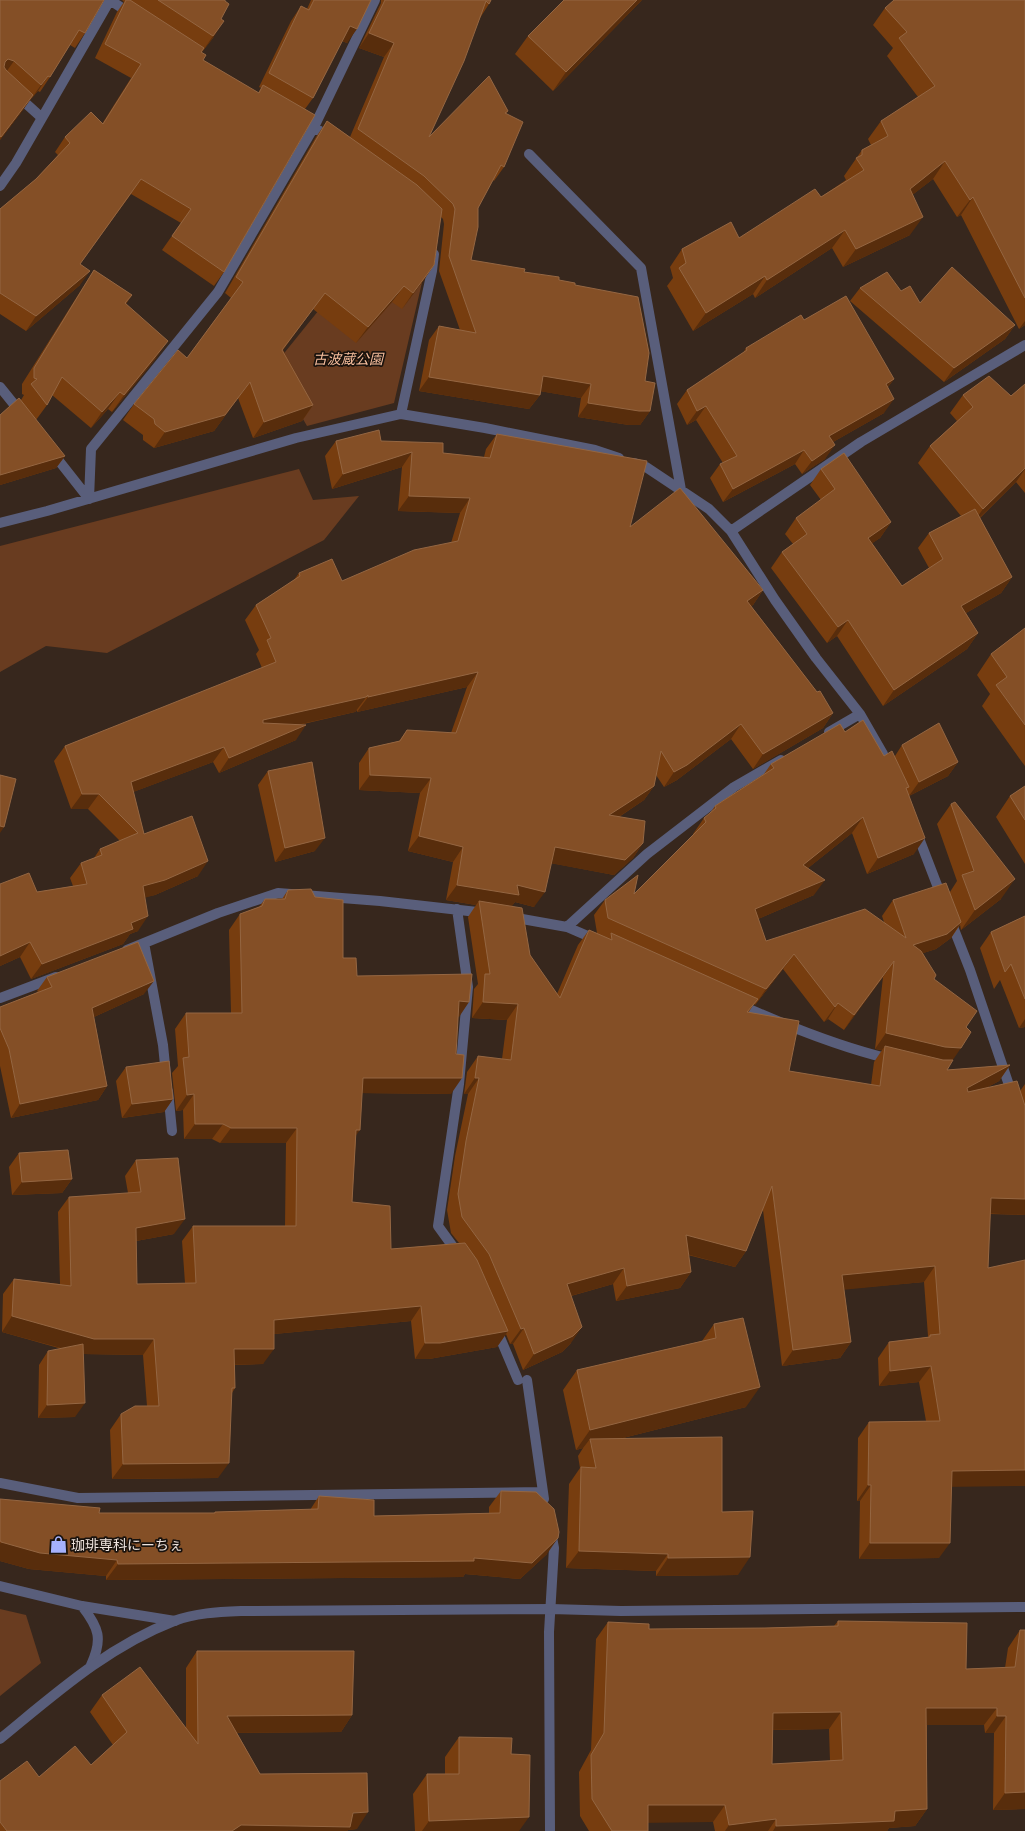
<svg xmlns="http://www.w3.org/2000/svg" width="1025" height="1831" font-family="Spectral,'Noto Sans JP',serif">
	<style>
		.green { fill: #693c20 }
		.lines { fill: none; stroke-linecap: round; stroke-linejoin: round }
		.minor { stroke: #595e7b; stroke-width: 10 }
		.tertiary { stroke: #595e7b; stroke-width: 10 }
		.wall { fill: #773d0f; fill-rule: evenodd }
		.shaded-wall { fill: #582d0c }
		.building { fill: #844f26; stroke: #946642; fill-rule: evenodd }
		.labels { text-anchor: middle; stroke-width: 3.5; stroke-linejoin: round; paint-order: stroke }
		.park-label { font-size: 14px; font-style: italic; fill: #f7be9d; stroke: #19120d }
		.poi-label { font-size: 14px; fill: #eee3dd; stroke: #19120d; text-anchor: start }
	</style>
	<rect width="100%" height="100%" fill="#37271d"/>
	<!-- green -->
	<path class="green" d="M406,202L430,248L394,403L307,426L273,367Z
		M299,469L313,500L359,496L324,540L107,653L46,646L0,672V546Z
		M0,1609L26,1615L41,1663L0,1696Z"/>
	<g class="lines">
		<!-- minor -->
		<path class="minor" d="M110,0L131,14
			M0,80L42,118
			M299,118L331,138
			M529,154L641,268L681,490
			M0,186L16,163L110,0
			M0,387L21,413
			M401,414L432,271L434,254
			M52,452L89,499
			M634,463L646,467L709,509L731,531L775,600L816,658L860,714L883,754
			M89,499L91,449L218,292L314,127L375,0
			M0,523L47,511L296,438L401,414L485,428L595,450L619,458
			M731,531L861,442L1025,345
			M829,732L860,714
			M917,833L942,898
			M457,909L468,987L459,1084L438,1226L459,1255
			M511,917L567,927L597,940
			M950,919L970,970L1012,1094
			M567,927L647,854L734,787L781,760
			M144,943L163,1045L166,1075
			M127,950L218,913L278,893L380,901L486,913
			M0,998L56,977
			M738,1004C785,1025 840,1047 890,1059
			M168,1091L172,1131
			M496,1328L518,1380
			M527,1380L544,1499
			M0,1483L78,1498L542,1492
			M0,1586L82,1606L175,1621
			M82,1606C99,1628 103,1639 91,1665
			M550,1831L549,1632L554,1548L551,1532"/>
		<!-- tertiary -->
		<path class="tertiary" d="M0,1739C55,1694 107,1647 174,1621C195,1613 218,1612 241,1611L551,1609L621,1611L1025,1607"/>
	</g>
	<!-- wall -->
	<path class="wall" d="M0,0H104L85,33L75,48L70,45L50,77L40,92L38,91L31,99L0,140Z
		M122,0H225L221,19L213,38L202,52L203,60L258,93L261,88L259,87L291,21L301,6L307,9L311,0H371L347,43L342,41L313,98L305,109L224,272L214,286L162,250L181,223L131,194L80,264V285L26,331L0,314V209L36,179L58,155L55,152L65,137L102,124L131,78L95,58L117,12L124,2Z
		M381,0H491L489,4L480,18L429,137L508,111L506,114L504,167L494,181L493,180L478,208L471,260L524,272L559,280L575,285L645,381L650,411L640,425H629L578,417L581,398L540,391V395L529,409L419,391L429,340L439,326L460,330L439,271L444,224L443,219L441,217L434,265L423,281L402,309L392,302L356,343L313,309L283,350L313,405L302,421L253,438L238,398L214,431L154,448L143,440V435L123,420L134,404L187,358L231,298L225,293L316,137L327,121L350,137L384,57L359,48L381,3Z
		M642,0L553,91L515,54L528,36Z
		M1025,0V325L1019,329L961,215L957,217L933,179L912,195L910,235L843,267L832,248L755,298L753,294L693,331L667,286L673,278L670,267L682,249L739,238L821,197L846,180L844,176L862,150L871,145L868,139L881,121L918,97L887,56L893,48L873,25L885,8Z
		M94,270L132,295L126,304L156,358L112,412L108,409L91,428L52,395L47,405L36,420L65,456L56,468L0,485V415L21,400L24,395L22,394V384L83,287Z
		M860,288L901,291L920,303L1015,325L1005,339L944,382L850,301Z
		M804,320L894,379L888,387L884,413L833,442L825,459L802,474L795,464L723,502L710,478L720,464L723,463L696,420L687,425L677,404L687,390L743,353L746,348Z
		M1025,384V493L1016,482L980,518L1012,577L1001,593L966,613L978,633L967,649L883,706L837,636L827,643L771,568L782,552L793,544L785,534L796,518L821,500L810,485L821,469L891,522L880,538L872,543L902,586L929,568L918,548L929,533L961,516L918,463L930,446L957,421L950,413L963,395L1011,396Z
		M497,434L630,527L763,590L753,605L751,606L833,713L823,728L753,769L731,739L677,780L664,787L656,775L654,786L644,800L619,817L643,843L633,858L614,875L551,863L534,907L515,902L511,907L530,955L557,994L578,945L589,930L597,933L594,915L605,900L634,894L694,835L693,834L704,818L710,813L715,806L764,774L771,764L845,732L884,756H895L902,745L958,762L948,776L909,796L914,854L867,874L852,833L808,868L814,895L758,919L766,941L884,922L882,916L893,900L950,892L957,881L937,824L951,804L1001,899L961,930L960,925L951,938L936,949L923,953L934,979L966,1027L952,1060L947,1070L1010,1065L999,1081L986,1088L1020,1091L1025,1084V1215L990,1214L988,1268L1025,1486H952L939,1558L859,1559L860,1501H857L858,1438L869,1422L926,1421L919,1382L879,1386L878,1358L889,1342L928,1337V1336L924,1282L844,1289L851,1342L840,1358L782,1366L763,1210L746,1251L735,1267L688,1255L691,1272L680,1288L616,1301L613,1284L571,1296V1343L562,1352L523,1370L513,1344H510L506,1334L497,1347L429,1359H415L411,1321L274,1334L263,1364L235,1365V1388L232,1393L218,1478L112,1479L110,1430L121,1414L147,1406L143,1355L83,1354L75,1417L38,1418L39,1365L48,1351L62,1349L2,1332L3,1294L14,1279L60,1284L58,1212L69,1197L128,1193L125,1176L136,1160L174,1234L136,1241L137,1284L185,1283L182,1241L193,1226H285L286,1143H220L212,1139H184L183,1110L176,1111L172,1073L178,1066L175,1029L186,1013H231L229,930L240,914L259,907L265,899H282L288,890L357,976L459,1017H458L451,1094L362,1093L356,1136L352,1202L391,1249L459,1243L451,1233L447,1210L455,1156L468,1094H464L467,1072L478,1056L502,1059L507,1020L472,1018L474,989L478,984L468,917L476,905L446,900L453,862L408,851L420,793L359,790V763L369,748L399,741L407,730L451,733L467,687L357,712V710L355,712L299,725L296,740L219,773L213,762L133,792L144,834L198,876L155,895L145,897L138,931L130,934L123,944L31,979L20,957L0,966V884L37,892L73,886L70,878L81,863L94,858L100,849L120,841L88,809H71L54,761L65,746L262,668L256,654L259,650L245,620L256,605L294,580L299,573L342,581L451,543L460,513L398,511L402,467L332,489L325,456L336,441H381L443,453L484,457L486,449ZM783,969L824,1022L828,1019L844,1030L883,977L875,1049L882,1050L874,1062L871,1085L789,1071L748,1013L754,1004L755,1005Z
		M1025,628V766L1019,758L982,706L990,694L977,675L991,654Z
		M268,771L315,851L275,862L258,785Z
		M1025,786V864L996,817L1010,796Z
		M1025,916V1028V1027L1019,1028L1000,980L994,989L980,948L991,932Z
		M47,977L144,994L94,1017L107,1086L98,1100L11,1118L0,1066V1007L38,992L37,991Z
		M126,1067L173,1099L164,1112L122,1118L116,1081Z
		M19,1153L72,1179L62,1193L12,1195L9,1167Z
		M714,1324L746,1407L623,1438L722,1512L738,1575L656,1576V1571L566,1568L569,1484L580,1468L578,1456L583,1448L576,1450L563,1390L577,1370L702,1341Z
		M501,1491L547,1554L520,1579L465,1574L463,1577L106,1580V1576L29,1569L0,1561V1499L99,1513H214L215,1512L310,1510L319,1496L374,1516L489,1513V1507Z
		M838,1621L966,1669L1005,1668L1008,1648L1020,1630L1025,1809L993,1810L994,1733H985L984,1725H927V1809L915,1826L889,1828L887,1831H715L713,1822H648V1831H589L580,1816L579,1772L591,1750L596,1639L608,1622L649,1629L765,1628L834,1626ZM829,1729L830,1761L772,1764L773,1730Z
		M197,1651L352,1715L341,1732L237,1733L260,1774L357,1829L348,1830L347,1831H0V1781L39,1777L91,1765L113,1745L90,1712L102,1695L186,1728V1668Z
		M459,1737L511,1754L519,1831H415L413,1794L427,1774H445V1757Z"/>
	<!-- shaded-wall -->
	<path class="shaded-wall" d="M637,0H642L553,91L566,72Z
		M224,21L213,38L202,52L213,36Z
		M350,26L357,29L347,43L340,40Z
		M369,33L394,43L384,57L359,48Z
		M8,59L14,61L4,75L0,74L5,62Z
		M48,76L38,91L31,99L41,85Z
		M33,95L23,110L0,140V139Z
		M945,161L933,179L897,207L910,189Z
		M973,197L961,215L957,217L970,200Z
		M923,217L910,235L843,267L856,249Z
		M845,230L832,248L755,298L767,280Z
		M434,265L423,281L402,309L413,293Z
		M90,271L80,285L26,331L36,316Z
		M765,276L753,294L693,331L706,313Z
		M404,286L392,302L356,343L368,327Z
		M325,293L313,309L271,366L282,350Z
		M1025,321V325L1019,329Z
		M1015,325L1005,339L944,382L954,368Z
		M168,341L156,358L112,412L124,395Z
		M543,376L591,384L581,398L533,390Z
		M429,377L540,395L529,409L419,391Z
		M894,379L884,392L886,384Z
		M250,382L214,431L154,448L165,432Z
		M120,392L108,409L91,428L102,412Z
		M894,399L884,413L819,450L829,436Z
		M588,403L650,411L640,425H629L578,417Z
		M313,405L302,421L253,438L264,422Z
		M706,406L696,420L687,425L697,411Z
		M835,445L825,459L802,474L812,461Z
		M804,450L795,464L723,502L733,489Z
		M412,452L402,467L332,489L343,474Z
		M65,456L56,468L0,485V475Z
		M1025,468V469L1016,482L970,527L983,509Z
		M409,496L470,498L460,513L398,511Z
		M891,522L880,538L857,554L868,538Z
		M1012,577L1001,593L950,622L961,606Z
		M763,590L753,605L736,616L747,601Z
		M848,620L837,636L827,643L838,627Z
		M978,633L967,649L883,706L894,690Z
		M478,672L467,687L357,712L368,697Z
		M368,695L355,712L252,735L263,720Z
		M833,713L823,728L753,769L763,754Z
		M741,724L731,739L677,780L664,787L674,772Z
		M306,725L296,740L219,773L229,758Z
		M224,747L213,762L120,797L131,782Z
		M958,762L948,776L909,796L919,782Z
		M370,775L431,778L420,793L359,790Z
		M654,786L644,800L599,830L609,815Z
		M82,794H99L88,809H71Z
		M863,817L852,833L793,880L803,865Z
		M0,826L4,827L0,833Z
		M419,836L463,847L453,862L408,851Z
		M325,838L315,851L275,862L285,848Z
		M925,838L914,854L867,874L878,858Z
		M643,843L633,858L614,875L544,862L555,847Z
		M208,861L198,876L155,895L133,901L143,886Z
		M1015,879L1001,899L961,930L975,910Z
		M825,880L814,895L744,925L755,909Z
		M457,885H517L545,892L534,907L515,902L509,910L479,901L476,905L446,900Z
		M148,916L138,931L130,934L123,944L31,979L42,964L131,923Z
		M961,922L951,938L936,949L902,960L913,945Z
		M30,942L20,957L0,966V956Z
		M794,954L783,969L755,1005L766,989Z
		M894,961L883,977L844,1030L854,1015Z
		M154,981L144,994L83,1022L92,1008Z
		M459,1001L469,1002L459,1017H448Z
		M483,1002L518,1004L507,1020L472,1018Z
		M838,1003L828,1019L824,1022L835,1007Z
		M1025,1019V1027L1019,1028Z
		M886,1033L961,1048L950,1064L885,1046L882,1050L875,1049Z
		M1010,1065L999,1081L956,1104L967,1088Z
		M363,1078H462L451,1094L352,1093Z
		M475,1078H479L468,1094H464Z
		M107,1086L98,1100L11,1118L20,1104Z
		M194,1094L183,1110L176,1111L187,1095Z
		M173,1099L164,1112L122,1118L132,1104Z
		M195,1124H223L212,1139H184Z
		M231,1128H297L286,1143H220Z
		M356,1130H360L349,1145Z
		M72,1179L62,1193L12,1195L22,1182Z
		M991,1198L1025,1199V1215L980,1213Z
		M185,1219L174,1234L125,1243L136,1228Z
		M686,1235L746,1251L735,1267L675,1251Z
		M935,1266L924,1282L831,1291L842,1275Z
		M624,1268L613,1284L556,1300L567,1284Z
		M691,1272L680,1288L616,1301L627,1286Z
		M421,1306L411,1321L263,1335L274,1320Z
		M12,1316L154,1339L143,1355L83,1354L2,1332Z
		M582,1327L571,1343L562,1352L523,1370L534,1354Z
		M524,1328L513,1344H510L521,1329Z
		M508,1331L497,1347L429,1359H415L425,1343Z
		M851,1342L840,1358L782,1366L793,1350Z
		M234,1349H274L263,1364L224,1365Z
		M931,1366L919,1382L879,1386L890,1371Z
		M760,1387L746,1407L591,1446L590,1439L583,1448L576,1450L590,1430Z
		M85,1403L75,1417L38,1418L47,1405Z
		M229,1463L218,1478L112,1479L123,1464Z
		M1025,1470V1486L941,1487L952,1471Z
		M868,1485H871L860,1501H857Z
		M558,1538L547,1554L520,1579L465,1574L463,1577L106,1580L118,1564L474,1558Z
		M1,1542L117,1560L106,1576L29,1569L0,1561V1544Z
		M870,1543H950L939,1558L859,1559Z
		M579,1551L668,1554L656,1571L566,1568Z
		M750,1557L738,1575L656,1576L668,1558Z
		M926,1708H997L984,1725H914Z
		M841,1712L829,1729L761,1730L773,1713Z
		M352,1715L341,1732L215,1733L227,1716Z
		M997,1716H1006L994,1733H985Z
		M1025,1792V1809L993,1810L1005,1793Z
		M648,1805H725L713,1822L636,1823Z
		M927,1809L915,1826L889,1828L887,1831H773L776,1826L895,1811Z
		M368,1812L357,1829L348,1830L347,1831H232L241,1825Z
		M529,1817L519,1831H422L429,1821Z
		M776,1819L768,1831H725L729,1825Z"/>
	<!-- building -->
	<path class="building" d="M0,0H104L85,33L79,30L50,77L48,76L41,85L14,61L8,59L5,62L4,67L6,70L33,95L1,137L0,136Z
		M126,0H130L204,48L201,52L206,55L203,60L259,93L263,85L315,115L224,272L172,236L191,209L141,179L80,264L90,271L36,316L0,293V209L36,179L70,143L65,137L91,112L103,124L141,64L105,44Z
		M158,0H225V1L229,4L221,19L224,21L213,36Z
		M314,0H371L357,29L350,26L313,98L269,73L301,6L309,10Z
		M385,0H491L489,4L486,1L464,61L429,137L489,76L508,111L505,113L523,122L504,167L501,165L478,208V227L471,260L525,269L524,272L559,277V280L575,283V285L638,297L649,353L645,381L655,383L650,411H639L588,403L591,384L543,376L540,395L429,377L439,326L476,333L449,256L455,209L453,204L424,176L358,129L394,43L369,33Z
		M564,0H637L566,72L528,36Z
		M894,0H1025V298L973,197L970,200L945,161L910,189L923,217L856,249L845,230L767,280L765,276L706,313L679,268L686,263L682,249L731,222L739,238L815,189L821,197L864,170L856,158L862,155V150L888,136L881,121L935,86L899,38L907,32L885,8Z
		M327,121L417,185L442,209L434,265L413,293L404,286L368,327L325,293L282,350L313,405L264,422L250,382L225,415L165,432L155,424L154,419L134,404L178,350L187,358L243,282L236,277Z
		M952,267L1015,325L954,368L860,288L887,272L901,291L910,286L920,303Z
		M94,270L132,295L125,303L168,341L124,395L120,392L102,412L62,377L47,405L31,384L37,379L34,378V368Z
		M846,296L894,379L886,384L894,399L829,436L835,445L812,461L804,450L733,489L720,464L737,456L706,406L697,411L687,390L747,350L746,348L801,315L804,320Z
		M989,376L1011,396L1025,384V468L983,509L930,446L973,407L963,395Z
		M19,398L65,456L0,475V415Z
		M379,430L381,441L443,443V453L490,458L497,434L647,461L630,527L680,488L763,590L747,601L817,692L820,691L833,713L763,754L741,724L687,765L674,772L661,751L654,786L609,815L645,821L643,843L625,860L555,847L545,892L517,885L519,895L457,885L463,847L419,836L431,778L370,775L369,748L400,741L407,730L456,733L478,672L368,697V695L366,697L263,720V723L306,725L229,758L224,747L131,782L144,834L192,816L208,861L165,880L143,886L148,916L131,923L133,929L42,964L30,942L0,956V884L29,873L37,892L87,884L81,863L102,855L100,849L138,833L99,794H82L65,746L276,662L267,640L271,638L256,605L300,576L299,573L332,559L342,581L414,550L458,541L470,498L409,496L412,452L343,474L336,441Z
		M844,453L891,522L868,538L902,586L943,559L929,533L975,509L1012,577L961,606L978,633L894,690L848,620L838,627L782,552L807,534L796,518L835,489L821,469Z
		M1025,628V725L996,685L1007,677L991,654Z
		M863,720L884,756L892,751L909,787L906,788L925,838L878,858L863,817L803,865L825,880L755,909L766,941L865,909L906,938L893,900L946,883L961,922L947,934L913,945L921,951L936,975L934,979L977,1011L966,1027L971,1032L961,1048L945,1047L886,1033L894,961L854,1015L838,1003L835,1007L794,954L766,989L608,918L605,900L638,875L634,894L706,822L704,818L716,808L715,806L774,768L771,764L840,724L845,732Z
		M939,723L958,762L919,782L902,745Z
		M312,762L325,838L285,848L268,771Z
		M0,775L16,779L4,827L0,826Z
		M1025,786V820L1010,796Z
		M955,802L1015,879L975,910L962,875L974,871L951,804Z
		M311,889L315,897L343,900V958H356L357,976L472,974L469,1002L459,1001L456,1054L464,1055L462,1078H363L360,1130H356L352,1202L390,1206L391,1249L465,1243L477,1260L508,1331L440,1343H425L421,1306L274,1320V1349H234L235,1388H232L229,1463L123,1464L121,1414L135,1406H159L154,1339H94L12,1316L14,1279L71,1286L69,1197L141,1192L136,1160L178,1158L185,1219L136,1228L137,1284L196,1283L193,1226H296L297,1128H231L223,1124H195L194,1094L187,1095L183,1058L189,1057L186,1013H242L240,914L262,906L265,899H285L288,890Z
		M479,901L522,908L530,955L560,998L589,930L612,940L611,933L758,999L747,1012L799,1021L789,1071L880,1086L885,1046L943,1060H953L947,1070L1010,1065L967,1088L968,1092L1017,1081L1025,1106V1199L991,1198L988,1268L1025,1260V1470L952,1471L950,1543H870L871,1485H868L869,1422L940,1421L931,1366L890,1371L889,1342L930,1337V1335L940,1334L935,1266L842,1275L851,1342L793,1350L772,1186L746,1251L686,1235L691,1272L627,1286L624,1268L567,1284L582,1327L573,1336L534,1354L524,1328L521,1329L489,1254L462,1217L458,1194L466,1141L479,1078H475L478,1056L511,1060L518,1004L483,1002L485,974H490Z
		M1025,916V999L1011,964L1005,972L991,932Z
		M138,942L154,981L92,1008L107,1086L20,1104L9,1049L0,1028V1007L52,987L47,977Z
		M169,1061L173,1099L132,1104L126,1067Z
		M68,1150L72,1179L22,1182L19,1153Z
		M743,1318L760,1387L590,1430L577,1370L716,1338L714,1324Z
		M83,1344L85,1403L47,1405L48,1351Z
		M722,1437V1512L753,1511L750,1557L668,1558V1554L579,1551L581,1467L596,1468L590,1439Z
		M501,1491L536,1492L554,1509L559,1532L558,1538L532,1563L474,1558V1561L118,1564L117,1560L40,1553L1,1542L0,1540V1499L100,1508L99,1513H215V1512L318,1509L319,1496L374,1500V1516L500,1513Z
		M838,1621L967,1623L966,1669L1015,1667L1020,1630H1025V1792L1005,1793L1006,1716H997V1708H926L927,1809L895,1811L894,1821L776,1826V1819L729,1825L725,1805H648V1831H612L592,1799L591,1755L604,1733L608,1622L649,1624V1629L765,1628L838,1626ZM841,1712L843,1760L772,1764L773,1713Z
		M197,1651H354L352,1715L227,1716L260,1774L367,1773L368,1812L353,1813L350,1827L241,1825L232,1831H7L0,1822V1781L27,1761L39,1777L75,1746L91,1765L127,1732L102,1695L140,1667L198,1744Z
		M459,1737L512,1738L511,1754L530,1755L529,1817L429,1821L427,1774H459Z"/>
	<!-- icons -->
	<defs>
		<symbol id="shop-bare" viewBox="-9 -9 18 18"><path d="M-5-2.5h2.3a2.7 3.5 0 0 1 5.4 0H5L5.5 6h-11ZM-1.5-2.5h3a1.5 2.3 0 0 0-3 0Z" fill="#a5b1fc" stroke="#19120d" stroke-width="2.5" paint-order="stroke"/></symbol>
	</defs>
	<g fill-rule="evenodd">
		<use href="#shop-bare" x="46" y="1532" width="25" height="25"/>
	</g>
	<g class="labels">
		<!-- park labels -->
		<g class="park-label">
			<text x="348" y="364">古波蔵公園</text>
		</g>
		<!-- poi labels -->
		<g class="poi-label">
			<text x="71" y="1550">珈琲専科にーちぇ</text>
		</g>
	</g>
</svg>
